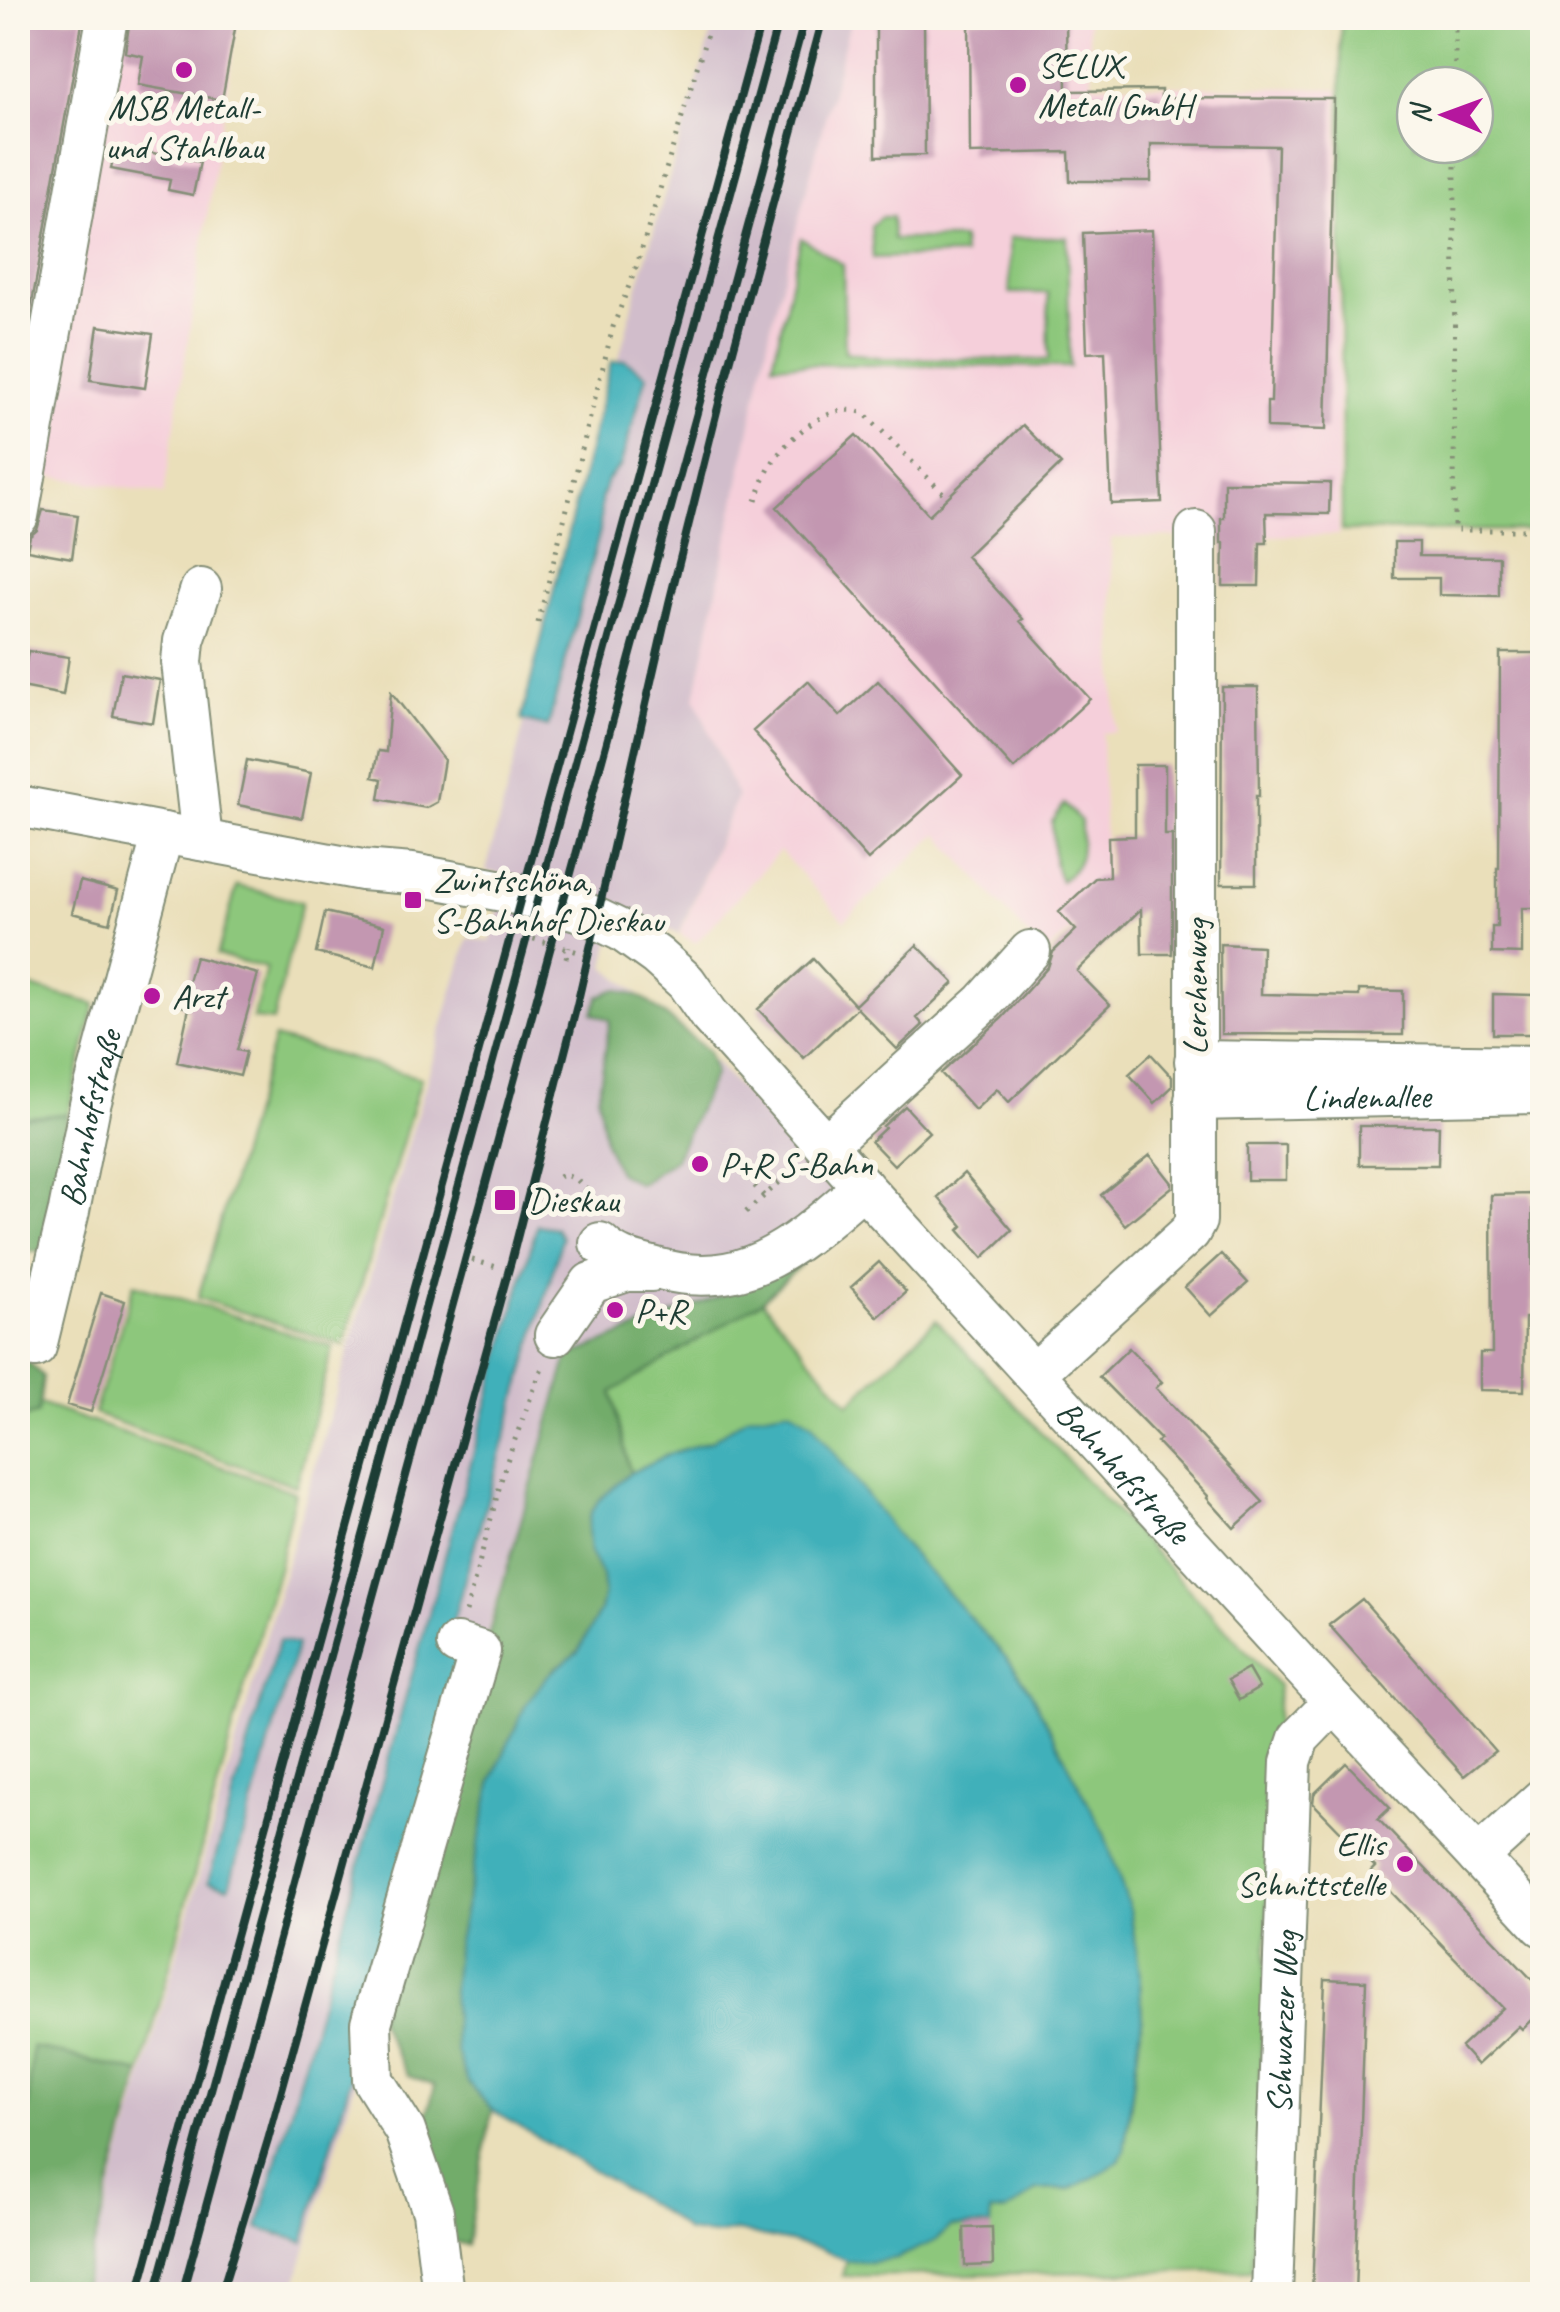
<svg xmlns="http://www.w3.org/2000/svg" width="1560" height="2312" font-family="Caveat,sans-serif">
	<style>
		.built { fill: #f5cfda }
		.industrial { fill: #d1bdcb }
		.green { fill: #8dc77b; stroke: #568258; stroke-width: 2.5; fill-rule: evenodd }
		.forest { fill: #72ac6b; stroke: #487450; stroke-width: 2.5 }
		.water { fill: #40b0ba; stroke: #307677; stroke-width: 2.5 }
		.building { fill: #c397b1 }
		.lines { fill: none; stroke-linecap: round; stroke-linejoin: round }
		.minor-casing { stroke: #848e77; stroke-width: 44 }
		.path { stroke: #848e77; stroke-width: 5; stroke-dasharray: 2.5 8; stroke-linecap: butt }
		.minor { stroke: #fff; stroke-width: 40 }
		.rail { stroke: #1f3d34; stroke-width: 8 }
		.poi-dot { fill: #b5179e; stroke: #fbf7ec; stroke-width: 4 }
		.labels { text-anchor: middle; stroke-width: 10; stroke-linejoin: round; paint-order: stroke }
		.poi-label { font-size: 35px; fill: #1f3d34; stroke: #fbf7ec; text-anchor: start }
		.street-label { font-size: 35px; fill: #1f3d34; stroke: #fbf7ec }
	</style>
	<rect width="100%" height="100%" fill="#fbf7ec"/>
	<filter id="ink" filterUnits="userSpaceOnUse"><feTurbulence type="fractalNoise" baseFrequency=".01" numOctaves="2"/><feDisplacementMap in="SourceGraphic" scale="20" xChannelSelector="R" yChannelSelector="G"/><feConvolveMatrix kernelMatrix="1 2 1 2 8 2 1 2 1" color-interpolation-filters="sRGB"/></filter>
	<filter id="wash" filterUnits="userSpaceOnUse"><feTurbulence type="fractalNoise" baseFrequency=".0048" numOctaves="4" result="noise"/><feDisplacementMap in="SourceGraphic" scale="40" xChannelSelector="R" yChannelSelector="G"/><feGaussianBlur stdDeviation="2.25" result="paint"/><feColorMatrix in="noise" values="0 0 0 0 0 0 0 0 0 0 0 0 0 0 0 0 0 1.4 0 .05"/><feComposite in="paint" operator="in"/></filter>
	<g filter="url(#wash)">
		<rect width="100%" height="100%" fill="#eadfba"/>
		<!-- built -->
		<path class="built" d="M18,18H238L164,494L22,472L18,491Z
			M851,18H1088L1092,84L1338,89L1339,535L1111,538L1116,732L1102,733L1106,897L1045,955L938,834L844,921L780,851L696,943L680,934L737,797L695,698L771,325Z"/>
		<!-- industrial -->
		<path class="industrial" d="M716,18H851L771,325L695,698L737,797L679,934L618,908L605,966L702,1048L854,1214L802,1263L568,1357L293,2294H82L275,1604L468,938L490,942L508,876L486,871L635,296Z"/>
		<!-- green -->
		<path class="green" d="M1341,18H1542V530L1342,531ZM1415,85H1475V145H1415Z
			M881,217H892L893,239H962L963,255L873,258L871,226Z
			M1067,237L1070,367L773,364L801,238L843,265L845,352L882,358L1049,360L1048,293H1010L1009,238Z
			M1064,804L1081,821C1081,849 1085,863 1061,881L1054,863L1052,822Z
			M237,886L302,902L273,1021L253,1019L266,968L217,955Z
			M18,984L95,1004L68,1114L18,1118Z
			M274,1038L421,1078L344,1345L198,1298Z
			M134,1284L333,1347L296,1486L94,1414Z
			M762,1301L849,1404L936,1320L1278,1685L1252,2270L842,2276L846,2260L870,2262L935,2241L951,2227L990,2226V2210L1007,2212L1037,2190L1069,2189L1128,2125L1142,2019L1139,1967L1030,1691L1010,1662L902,1543L859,1488L748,1416L711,1441L672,1453L630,1473L611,1392Z
			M28,1400L295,1492L278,1569L253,1655L141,2073L62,2054L33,2294H18V1404Z"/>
		<!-- forest -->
		<path class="forest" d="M617,989L645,999L708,1051L715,1073L675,1159L639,1184L618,1172L605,1142L598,1098L610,1020L593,1013L599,996Z
			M68,1114L43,1252L18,1250V1118Z
			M802,1263L762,1301L612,1392L630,1473L598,1501L591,1514L588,1529L590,1553L602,1575L604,1593L600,1611L578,1651L570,1659L556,1667L526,1704L492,1780L456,1951L468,2082L492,2110L467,2245L446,2240L419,2142L435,2086L408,2076L378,2020L568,1357Z
			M18,1320L30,1321L24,1357L43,1377L38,1413L18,1420Z
			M32,2047L141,2073L81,2294H18V2254Z"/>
		<!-- water -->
		<path class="water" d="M625,360L647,375L620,467L607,480L601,500L600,531L548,727L521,720L611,362Z
			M537,1225L556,1228L562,1238L445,1649L471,1657L304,2242L258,2228Z
			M790,1409L812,1423L902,1543L1010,1662L1030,1691L1104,1833L1130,1910L1139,1967L1142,2019L1124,2151L1119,2160L1104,2172L1069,2189L1037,2190L1007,2212L990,2211V2226L951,2227L935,2241L897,2258L870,2262L846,2260L818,2248L737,2231L714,2235L687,2232L670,2217L492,2110L468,2082L456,2051L452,1991L456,1951L492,1780L526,1704L548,1675L578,1652L600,1611L604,1593L602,1575L590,1553L588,1529L591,1514L598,1501L630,1473L672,1453L711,1441L748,1416Z
			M279,1640L297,1645L229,1887L208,1882Z"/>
		<g id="blocks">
			<!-- building -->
			<path class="building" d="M18,18H83L21,364H18Z
				M130,18H237L222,100L138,85L143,56L125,52Z
				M876,18H924L925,155L876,156Z
				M969,18H1066L1067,91L1161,90V98L1334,99L1326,430L1267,428V402H1271L1278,146L1151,144V181H1070L1069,152L970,154Z
				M116,146L200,162L193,195L168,190L170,180L111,169Z
				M1152,230L1162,502L1111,504L1105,352L1087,353L1083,233Z
				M98,326L153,334L145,388L90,380Z
				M1023,425L1061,464L966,556L1023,619L1020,621L1090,699L1014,769L777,507L856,435L929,515Z
				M1224,482L1330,483L1329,514L1266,513L1267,543H1260L1259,586H1223L1224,543H1221V518H1224Z
				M43,510L78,515L72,558L27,550L30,536L37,530Z
				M1394,542H1419V556L1499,557V596L1439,595V578H1394Z
				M28,651L69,657L63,695L22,687Z
				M1500,653H1537L1534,908H1522V954L1492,953V927H1497V868H1499Z
				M121,673L160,680L153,723L113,716Z
				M808,681L840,716L878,681L962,775L868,860L753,731Z
				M1222,687H1258L1259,796H1256V884H1221Z
				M391,692L444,760L437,802L426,808L379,799L382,779L373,777L378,751L386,752Z
				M247,760L311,773L302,818L238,805Z
				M1135,765H1165V835H1172V954H1142L1141,909L1077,971L1110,1005L1009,1102L997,1089L975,1110L941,1073L1002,1018L1048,967L1053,952L1076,930L1059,912L1095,878L1109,877L1108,837L1135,836Z
				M80,881L118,891L110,923L72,913Z
				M325,912L384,926L375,967L316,953Z
				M1220,944L1262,946L1261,994L1359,996V990L1403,991V1035L1221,1034Z
				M917,945L954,983L917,1018L923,1025L897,1049L857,1008L804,1058L758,1009L813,959L855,1005Z
				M195,957L258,974L237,1050L246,1052L240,1076L177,1062L189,1008L181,1006Z
				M1493,994L1535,995V1034H1493Z
				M1151,1054L1172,1077V1087L1155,1103L1129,1074Z
				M905,1106L929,1132L894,1165L871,1141L885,1128L883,1126Z
				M1359,1126H1439L1438,1165H1359Z
				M1247,1145H1286V1180H1247Z
				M1150,1155L1172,1183V1187L1125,1225L1101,1195Z
				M964,1173L1012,1230L983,1258L959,1230L963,1226L938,1197Z
				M1532,1194L1533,1318H1525L1524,1391L1480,1390V1353H1492L1491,1195Z
				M1221,1254L1248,1283L1211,1316L1185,1287Z
				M879,1262L906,1292L878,1317L851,1287Z
				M101,1293L125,1301L91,1412L67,1405Z
				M1129,1348L1162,1382L1156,1388L1263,1502L1234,1528L1207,1498L1208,1496L1157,1442L1160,1439L1099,1377Z
				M1362,1599L1495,1751L1464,1776L1329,1625Z
				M1248,1669L1259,1688L1239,1700L1228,1680Z
				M1346,1763L1390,1808L1378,1819L1542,1990V2033L1531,2020L1522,2029L1519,2026L1477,2065L1461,2047L1503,2008L1371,1871L1375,1867L1313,1803L1314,1794Z
				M1325,1979L1366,1981L1355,2294H1312Z
				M992,2227L993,2265L965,2266L964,2228Z"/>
		</g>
	</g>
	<g filter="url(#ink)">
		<use href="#blocks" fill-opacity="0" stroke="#848e77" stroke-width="2.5"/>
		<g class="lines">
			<defs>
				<g id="minor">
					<path d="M18,516L107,18"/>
					<path d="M201,589L184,641L182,662L202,840"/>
					<path id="s1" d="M18,806L362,870L412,874L503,891L581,911L622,931L657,956L686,982L709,1015L863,1187L1334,1702L1542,1926"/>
					<path d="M1195,1061L1542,1066"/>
					<path id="s2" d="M1195,1100L1542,1093"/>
					<path d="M826,1145L984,1002L1030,951"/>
					<path d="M600,1243C616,1259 634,1262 656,1268C747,1294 799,1242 863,1187"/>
					<path d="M555,1335L591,1283L627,1271H651"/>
					<path id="s3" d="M36,1347L69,1211L90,1105L163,833"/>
					<path d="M1035,1373L1190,1232L1196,1221V531"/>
					<path d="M1478,1857L1542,1799"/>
					<path d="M443,2294L433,2212L405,2131L373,2080L371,2023L480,1651L457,1644"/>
					<path id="s4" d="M1272,2294L1291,1762L1299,1738L1334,1702"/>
				</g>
			</defs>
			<!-- minor casing -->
			<use href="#minor" class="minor-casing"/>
			<!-- path -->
			<path class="path" d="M1455,85V18
				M1455,145L1454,530H1542
				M756,501C761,486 767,470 776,457C795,432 832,401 864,413L945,495
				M538,623L613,327L637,265L712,18
				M483,924L592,956
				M566,958L569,947
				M733,1163L764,1196
				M559,1177L563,1174L577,1180L607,1211
				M746,1212L800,1164
				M472,1260L500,1268
				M466,1612L505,1466L543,1365"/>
			<!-- minor -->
			<use href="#minor" class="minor"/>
			<!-- rail -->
			<path class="rail" d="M138,2294L762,18
				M155,2294L779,18
				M182,2294L805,18
				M221,2294L268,2140L512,1258L577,1005L669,603L720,399L823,18"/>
		</g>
	</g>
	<!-- markers -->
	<g class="poi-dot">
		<circle cx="184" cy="70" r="10"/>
		<circle cx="1018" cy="85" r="10"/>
		<rect x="403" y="890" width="20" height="20" rx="5"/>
		<circle cx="152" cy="996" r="10"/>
		<circle cx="700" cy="1164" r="10"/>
		<rect x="493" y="1188" width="24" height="24" rx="5"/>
		<circle cx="615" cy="1310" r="10"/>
		<circle cx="1405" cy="1864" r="10"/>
	</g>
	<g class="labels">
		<!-- poi labels -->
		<g class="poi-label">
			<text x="1038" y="77">SELUX<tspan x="1038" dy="40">Metall GmbH</tspan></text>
			<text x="184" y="119" text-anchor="middle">MSB Metall-<tspan x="184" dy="40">und Stahlbau</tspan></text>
			<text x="433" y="892">Zwintschöna,<tspan x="433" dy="40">S-Bahnhof Dieskau</tspan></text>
			<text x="172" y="1008">Arzt</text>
			<text x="720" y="1176">P+R S-Bahn</text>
			<text x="528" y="1212">Dieskau</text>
			<text x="635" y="1322">P+R</text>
			<text x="1385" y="1856" text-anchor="end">Ellis<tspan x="1385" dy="40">Schnittstelle</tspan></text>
		</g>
		<!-- street labels -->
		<g class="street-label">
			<text transform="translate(1195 987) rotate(-90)" y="12">Lerchenweg</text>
			<text dy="12" stroke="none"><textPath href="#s2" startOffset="172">Lindenallee</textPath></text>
			<text dy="12" stroke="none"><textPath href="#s3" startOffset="235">Bahnhofstraße</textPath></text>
			<text dy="12" stroke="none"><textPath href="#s1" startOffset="1358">Bahnhofstraße</textPath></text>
			<text dy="12" stroke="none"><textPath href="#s4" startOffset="272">Schwarzer Weg</textPath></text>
		</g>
	</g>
	<!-- margin -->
	<rect width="1560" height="2312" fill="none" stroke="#fbf7ec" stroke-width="60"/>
	<!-- north arrow -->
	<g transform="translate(1445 115) rotate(271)"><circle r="48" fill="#fbf7ec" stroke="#a3ada2" stroke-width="2.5"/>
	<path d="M0-8L18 38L0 25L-18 38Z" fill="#b5179e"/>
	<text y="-15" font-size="28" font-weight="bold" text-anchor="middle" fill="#1f3d34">N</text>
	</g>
</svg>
